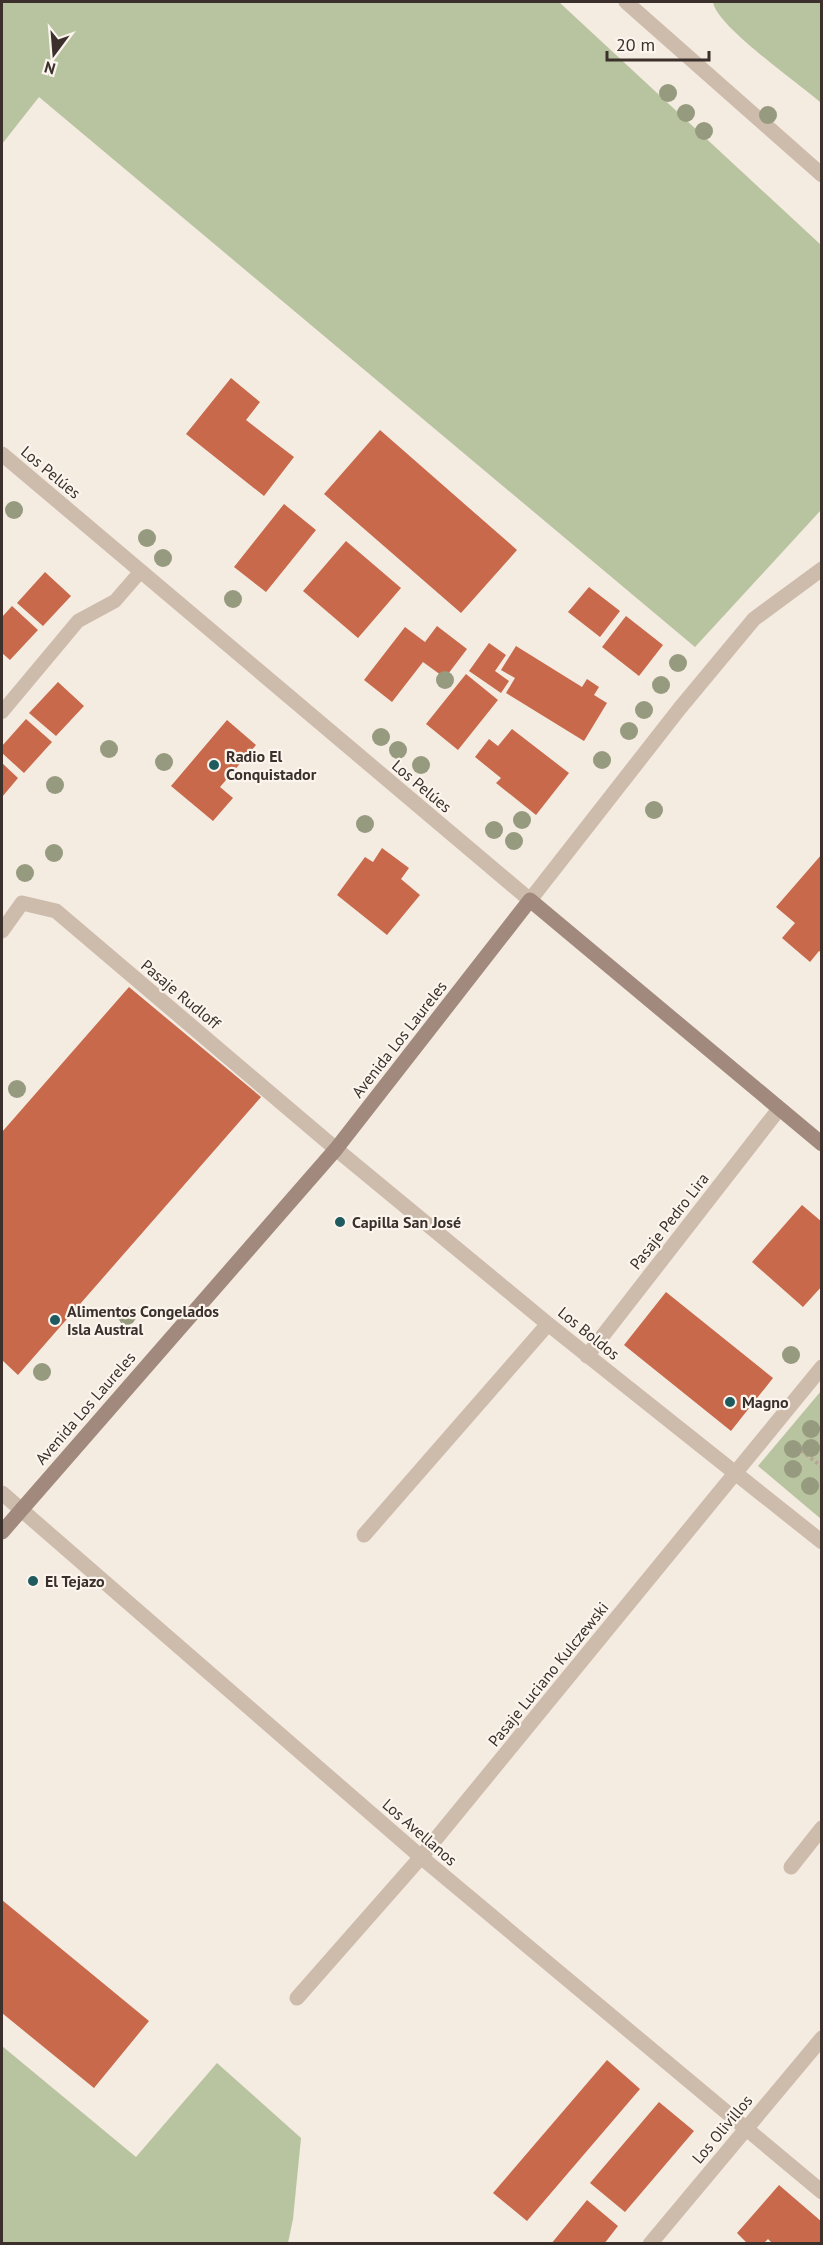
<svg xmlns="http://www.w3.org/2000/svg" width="823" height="2245" font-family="'PT Sans',sans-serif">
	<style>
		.green { fill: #b8c4a0 }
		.building { fill: #c8694b }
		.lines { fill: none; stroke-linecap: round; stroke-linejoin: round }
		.path { stroke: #b9a596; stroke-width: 4; stroke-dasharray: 3 3; stroke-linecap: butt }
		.lane { stroke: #cdbbac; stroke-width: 14 }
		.street { stroke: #cdbbac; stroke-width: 15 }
		.secondary { stroke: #a18a7d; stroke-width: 15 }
		.tree { fill: #969b7f }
		.poi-dot { fill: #1f5a5e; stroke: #fbf5ee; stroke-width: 2 }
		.labels { text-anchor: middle; stroke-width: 4.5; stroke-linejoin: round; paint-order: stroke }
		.street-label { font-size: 16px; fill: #3b302b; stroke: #fbf5ee }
		.poi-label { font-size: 16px; font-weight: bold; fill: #3b302b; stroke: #fbf5ee; text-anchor: start }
	</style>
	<rect width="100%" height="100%" fill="#f4ebe1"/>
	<!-- green -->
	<path class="green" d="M2,2H559L821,245V510L695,647L39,97L2,144Z
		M713,2H821V103C800,84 716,26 713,2Z
		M821,1391V1519L758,1466Z
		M2,2046L136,2157L217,2063L301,2138L293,2219L288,2243H2Z"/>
	<!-- building -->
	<path class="building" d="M231,378L260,402L246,420L294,457L264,496L186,434Z
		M380,430L517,550L461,613L324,494Z
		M284,504L316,530L266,592L234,567Z
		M346,541L401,588L358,638L303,591Z
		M45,572L71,596L43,626L17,603Z
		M589,587L620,611L600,637L568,612Z
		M12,606L38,630L10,660L2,653V617Z
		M626,616L663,645L639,676L602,647Z
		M437,626L467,649L445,678L423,662L392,702L364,680L405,627L425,642Z
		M489,643L506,655L495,671L509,681L501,693L469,671Z
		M516,646L582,687L587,679L599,687L594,695L607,703L584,741L506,693L515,678L501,670Z
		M466,674L498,700L458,750L426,724Z
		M58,682L84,706L56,736L29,713Z
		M26,719L52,742L24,773L2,753V746Z
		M227,720L256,745L220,787L233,798L213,821L171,786Z
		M512,729L569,773L536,815L496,783L501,778L475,757L489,739L498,746Z
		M2,763L18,778L2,797Z
		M382,848L409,868L401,879L420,895L387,935L337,895L365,857L373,862Z
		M822,854V953L819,951L810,962L782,938L795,923L776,907Z
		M129,987L261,1097L18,1375L2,1360V1132Z
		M802,1205L822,1222V1286L803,1307L752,1262Z
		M666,1292L773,1378L731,1431L624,1345Z
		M2,1900L149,2021L94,2088L2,2013Z
		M607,2060L640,2089L527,2221L493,2193Z
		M659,2102L694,2131L625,2212L590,2183Z
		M779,2185L822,2222V2244H773L768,2239L763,2244H748L737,2233Z
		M587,2200L618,2226L604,2244H551Z"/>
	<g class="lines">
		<!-- path -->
		<path class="path" d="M792,1443L822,1467"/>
		<!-- lane -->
		<path class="lane" d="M2,712L78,621L115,601L141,571"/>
		<!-- street -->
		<path class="street" d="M626,2L822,175
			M2,454L530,900L680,708L754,619L822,569
			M2,931L22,903L56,911L336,1149L548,1324L822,1542
			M587,1356L779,1109
			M2,1493L421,1857L822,2192
			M364,1535L548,1324
			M791,1867L822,1828
			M297,1998L421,1857L822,1367
			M650,2244L822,2038"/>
		<!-- secondary -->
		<path class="secondary" d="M2,1532L336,1149L530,900L822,1144"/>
	</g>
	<!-- trees -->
	<g class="tree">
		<circle cx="668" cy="93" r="9"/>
		<circle cx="686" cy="113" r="9"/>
		<circle cx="768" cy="115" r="9"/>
		<circle cx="704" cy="131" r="9"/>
		<circle cx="14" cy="510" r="9"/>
		<circle cx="147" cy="538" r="9"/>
		<circle cx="163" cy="558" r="9"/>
		<circle cx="233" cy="599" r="9"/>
		<circle cx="678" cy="663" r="9"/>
		<circle cx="445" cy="680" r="9"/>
		<circle cx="661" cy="685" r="9"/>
		<circle cx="644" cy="710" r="9"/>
		<circle cx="629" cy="731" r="9"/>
		<circle cx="381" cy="737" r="9"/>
		<circle cx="109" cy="749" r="9"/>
		<circle cx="398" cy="750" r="9"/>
		<circle cx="602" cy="760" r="9"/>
		<circle cx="164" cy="762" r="9"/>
		<circle cx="421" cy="765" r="9"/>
		<circle cx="55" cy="785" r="9"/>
		<circle cx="654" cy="810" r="9"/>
		<circle cx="522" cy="820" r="9"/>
		<circle cx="365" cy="824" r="9"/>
		<circle cx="494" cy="830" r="9"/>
		<circle cx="514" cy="841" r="9"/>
		<circle cx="54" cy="853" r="9"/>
		<circle cx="25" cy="873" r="9"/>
		<circle cx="17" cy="1089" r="9"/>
		<circle cx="127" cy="1316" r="9"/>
		<circle cx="791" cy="1355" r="9"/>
		<circle cx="42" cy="1372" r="9"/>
		<circle cx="811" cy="1429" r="9"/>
		<circle cx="811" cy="1448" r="9"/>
		<circle cx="793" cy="1449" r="9"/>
		<circle cx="793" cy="1469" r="9"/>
		<circle cx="810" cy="1486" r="9"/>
	</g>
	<!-- markers -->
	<g class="poi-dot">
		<circle cx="214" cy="765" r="6"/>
		<circle cx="340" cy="1222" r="6"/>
		<circle cx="55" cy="1320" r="6"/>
		<circle cx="730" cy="1402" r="6"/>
		<circle cx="33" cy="1581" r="6"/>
	</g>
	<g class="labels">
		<!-- street labels -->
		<g class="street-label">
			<text transform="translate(51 472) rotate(40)" y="6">Los Pelúes</text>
			<text transform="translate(422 786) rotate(40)" y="6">Los Pelúes</text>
			<text transform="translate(181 994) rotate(40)" y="6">Pasaje Rudloff</text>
			<text transform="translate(399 1039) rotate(-52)" y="6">Avenida Los Laureles</text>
			<text transform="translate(669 1221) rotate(-52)" y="6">Pasaje Pedro Lira</text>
			<text transform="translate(589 1333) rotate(39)" y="6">Los Boldos</text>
			<text transform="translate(85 1408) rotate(-49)" y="6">Avenida Los Laureles</text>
			<text transform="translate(548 1674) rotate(-51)" y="6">Pasaje Luciano Kulczewski</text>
			<text transform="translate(420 1832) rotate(41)" y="6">Los Avellanos</text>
			<text transform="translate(722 2129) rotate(-50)" y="6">Los Olivillos</text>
		</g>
		<!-- poi labels -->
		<g class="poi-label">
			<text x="226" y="762">Radio El<tspan x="226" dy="18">Conquistador</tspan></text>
			<text x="352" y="1228">Capilla San José</text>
			<text x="67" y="1317">Alimentos Congelados<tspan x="67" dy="18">Isla Austral</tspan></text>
			<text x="742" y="1408">Magno</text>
			<text x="45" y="1587">El Tejazo</text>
		</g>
	</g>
	<!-- border -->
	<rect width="823" height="2245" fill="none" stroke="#3b302b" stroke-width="6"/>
	<!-- north arrow -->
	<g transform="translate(54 54) rotate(196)" stroke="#fbf5ee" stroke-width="4.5" paint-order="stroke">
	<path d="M0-4.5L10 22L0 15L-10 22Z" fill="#3b302b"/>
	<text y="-9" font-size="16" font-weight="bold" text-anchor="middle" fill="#3b302b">N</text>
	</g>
	<!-- scale -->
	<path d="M607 51v9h102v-9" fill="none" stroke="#3b302b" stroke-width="3"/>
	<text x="616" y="51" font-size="18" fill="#3b302b" stroke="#fbf5ee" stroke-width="4.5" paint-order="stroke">20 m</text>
</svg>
